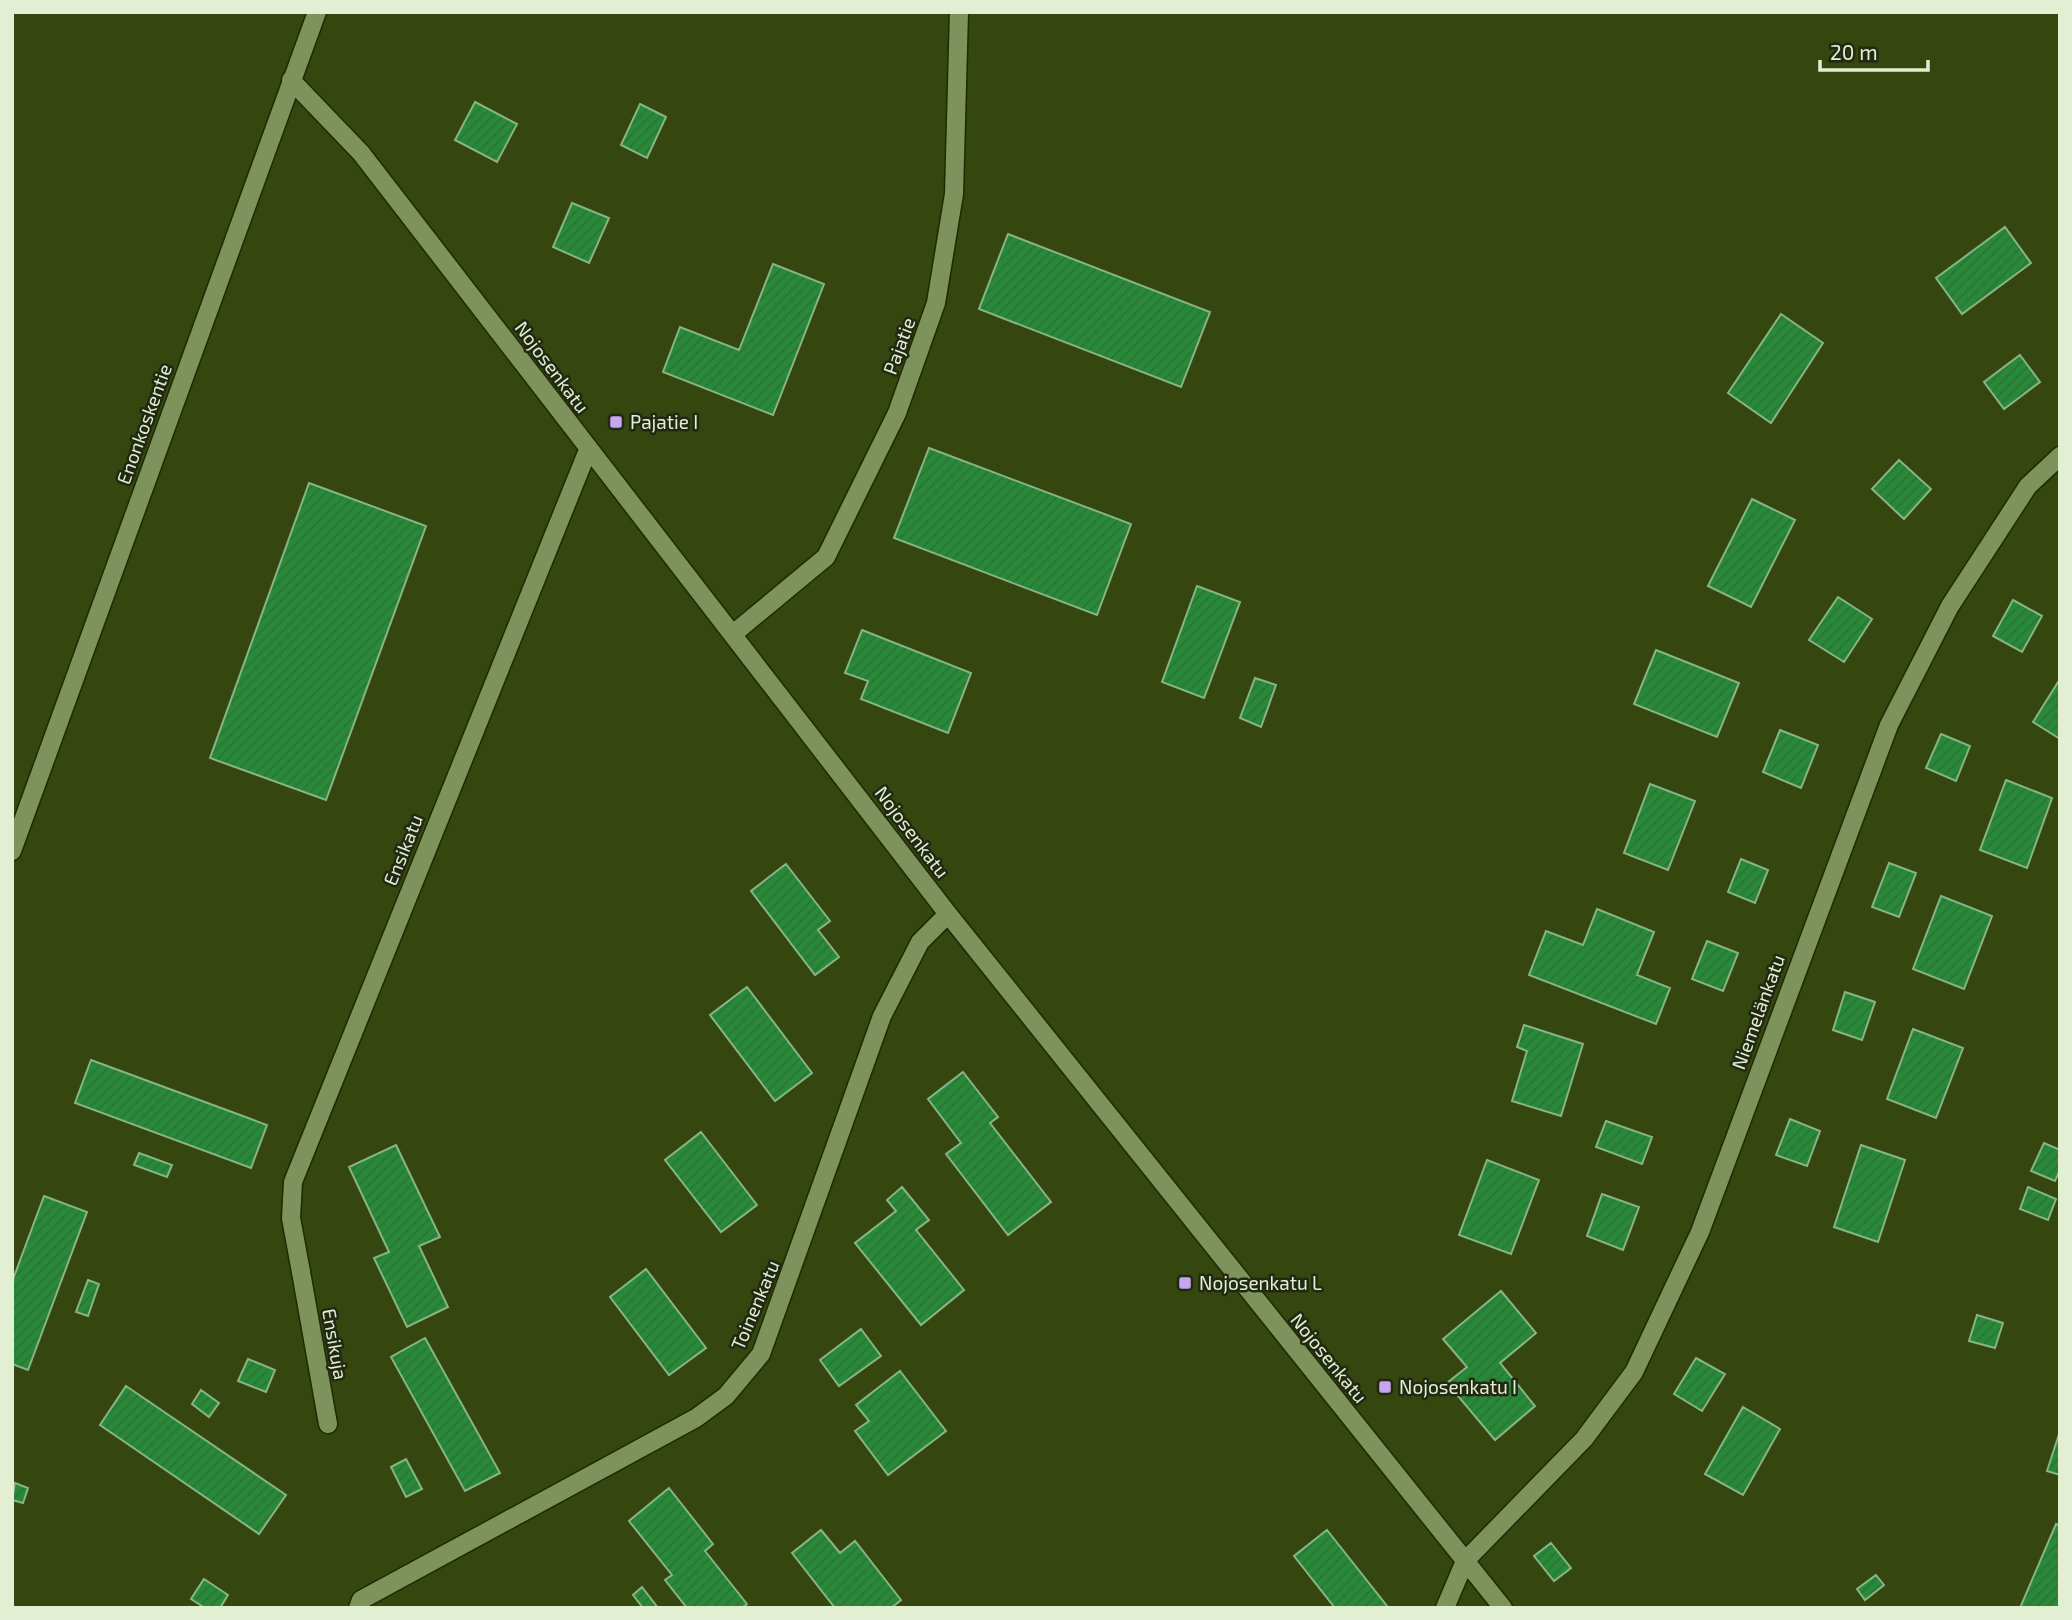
<svg xmlns="http://www.w3.org/2000/svg" width="2072" height="1620" font-family="'Exo 2',sans-serif">
	<style>
		.building { fill: url(#building-hatch); stroke: #87b588; stroke-width: 2 }
		.lines { fill: none; stroke-linecap: round; stroke-linejoin: round }
		.service-casing { stroke: #1e2b02; stroke-width: 21 }
		.minor-casing { stroke: #1e2b02; stroke-width: 21 }
		.secondary-casing { stroke: #1e2b02; stroke-width: 21 }
		.service { stroke: #7e935b; stroke-width: 18 }
		.minor { stroke: #7e935b; stroke-width: 18 }
		.secondary { stroke: #7e935b; stroke-width: 18 }
		.poi-dot { fill: #c8a6ef; stroke: #212913; stroke-width: 2.5 }
		.labels { text-anchor: middle; stroke-width: 5; stroke-linejoin: round; paint-order: stroke }
		.street-label { font-size: 19px; fill: #e3efd2; stroke: #212913 }
		.poi-label { font-size: 19px; fill: #e3efd2; stroke: #212913; text-anchor: start }
	</style>
	<defs>
		<pattern id="building-hatch" width="6" height="6" patternUnits="userSpaceOnUse" patternTransform="scale(1.75)"><rect width="6" height="6" fill="#268a36"/><path d="M-1 1l2-2M0 6l6-6M5 7l2-2" fill="none" stroke="#32703a"/></pattern>
	</defs>
	<rect width="100%" height="100%" fill="#35460f"/>
	<!-- building -->
	<path class="building" d="M475,102L517,124L497,162L455,140Z
		M640,104L666,117L647,158L621,145Z
		M572,203L609,218L589,263L553,247Z
		M2005,227L2031,263L1962,314L1936,278Z
		M1008,234L1210,312L1181,387L979,309Z
		M773,264L824,284L773,415L663,372L680,327L739,350Z
		M1781,314L1823,343L1771,423L1728,393Z
		M2020,355L2040,382L2004,409L1984,382Z
		M929,448L1131,524L1097,615L894,538Z
		M1899,460L1931,489L1904,519L1872,489Z
		M309,483L426,526L326,800L210,758Z
		M1752,499L1795,520L1751,607L1708,586Z
		M1197,586L1240,602L1204,698L1162,682Z
		M1838,597L1872,619L1844,662L1809,640Z
		M2013,600L2042,616L2022,652L1993,636Z
		M862,630L971,673L948,733L861,699L868,681L845,673Z
		M1656,650L1739,683L1717,737L1634,704Z
		M1255,678L1276,685L1261,727L1240,718Z
		M2060,679V739L2033,722Z
		M1780,730L1818,745L1801,788L1763,772Z
		M1941,734L1970,746L1956,781L1926,768Z
		M2006,780L2052,798L2027,868L1980,850Z
		M1650,784L1695,801L1668,870L1624,853Z
		M1741,859L1768,870L1755,903L1728,892Z
		M1889,863L1916,873L1899,917L1872,907Z
		M786,864L830,921L818,930L839,957L815,975L751,891Z
		M1941,896L1992,916L1964,989L1913,969Z
		M1597,909L1654,932L1637,975L1670,988L1656,1024L1529,975L1546,931L1583,945Z
		M1707,941L1738,953L1723,991L1692,979Z
		M747,987L812,1073L775,1101L710,1015Z
		M1845,992L1875,1002L1862,1040L1833,1030Z
		M1524,1025L1583,1044L1561,1116L1512,1101L1527,1051L1517,1047Z
		M1913,1029L1963,1048L1936,1118L1887,1099Z
		M91,1060L267,1125L251,1168L75,1103Z
		M963,1072L998,1117L990,1123L1051,1202L1008,1235L946,1154L961,1143L928,1099Z
		M1790,1119L1820,1131L1807,1166L1776,1155Z
		M1606,1121L1652,1137L1642,1164L1596,1147Z
		M701,1132L757,1205L721,1232L665,1160Z
		M2044,1143L2060,1150V1170L2055,1181L2031,1171Z
		M396,1145L440,1237L419,1246L448,1307L407,1327L374,1258L389,1252L349,1167Z
		M1861,1145L1905,1160L1878,1242L1834,1227Z
		M139,1153L172,1165L167,1177L134,1165Z
		M1487,1160L1539,1180L1511,1254L1459,1235Z
		M902,1187L929,1220L916,1230L964,1290L921,1325L855,1243L896,1211L887,1200Z
		M2028,1187L2056,1199L2048,1220L2020,1209Z
		M1602,1194L1639,1207L1623,1250L1587,1236Z
		M44,1196L87,1212L28,1370L12,1364V1282Z
		M646,1269L706,1348L669,1375L610,1297Z
		M88,1280L99,1284L88,1316L76,1312Z
		M1501,1291L1536,1333L1500,1363L1535,1406L1495,1440L1447,1383L1467,1367L1443,1339Z
		M1977,1315L2003,1323L1995,1348L1969,1341Z
		M861,1329L881,1356L839,1386L820,1360Z
		M425,1338L500,1473L465,1491L391,1357Z
		M1696,1358L1725,1374L1702,1411L1674,1394Z
		M248,1359L275,1370L266,1392L238,1381Z
		M900,1371L946,1431L888,1475L855,1431L869,1421L856,1405Z
		M126,1386L286,1495L259,1534L100,1425Z
		M201,1390L219,1403L209,1417L192,1404Z
		M1743,1407L1780,1429L1743,1495L1705,1474Z
		M2060,1431V1475L2047,1471Z
		M406,1459L422,1489L406,1497L391,1467Z
		M15,1483L28,1488L23,1503L12,1500Z
		M669,1488L713,1544L705,1551L747,1604L742,1608H687L665,1580L672,1575L629,1521Z
		M2056,1524L2060,1526V1608H2020Z
		M821,1530L840,1553L855,1541L901,1600L891,1608H835L792,1553Z
		M1327,1530L1387,1606L1385,1608H1335L1294,1556Z
		M1551,1543L1571,1568L1554,1581L1534,1556Z
		M1876,1575L1884,1585L1865,1600L1857,1589Z
		M204,1579L228,1595L220,1608H205L191,1599Z
		M642,1587L658,1608H643L633,1595Z"/>
	<g class="lines">
		<defs>
			<path id="service" d="M301,1272L328,1424"/>
			<path id="minor" d="M291,80L361,153L948,914L1503,1608
				M733,634L826,557L897,413L936,303L954,194L959,12
				M301,1272L291,1218L293,1182L588,450
				M358,1608L361,1600L696,1418L726,1396L761,1354L882,1016L920,942L948,914
				M1445,1608L1465,1561L1584,1439L1634,1372L1700,1232L1889,725L1950,606L2028,486L2060,456"/>
			<path id="secondary" d="M12,851L317,12"/>
		</defs>
		<!-- service casing -->
		<use href="#service" class="service-casing"/>
		<!-- minor casing -->
		<use href="#minor" class="minor-casing"/>
		<!-- secondary casing -->
		<use href="#secondary" class="secondary-casing"/>
		<!-- service -->
		<use href="#service" class="service"/>
		<!-- minor -->
		<use href="#minor" class="minor"/>
		<!-- secondary -->
		<use href="#secondary" class="secondary"/>
	</g>
	<!-- markers -->
	<g class="poi-dot">
		<rect x="609" y="415" width="14" height="14" rx="3.5"/>
		<rect x="1178" y="1276" width="14" height="14" rx="3.5"/>
		<rect x="1378" y="1380" width="14" height="14" rx="3.5"/>
	</g>
	<g class="labels">
		<!-- street labels -->
		<g class="street-label">
			<text transform="translate(899 346) rotate(-70)" y="7">Pajatie</text>
			<text transform="translate(552 367) rotate(53)" y="7">Nojosenkatu</text>
			<text transform="translate(144 424) rotate(-70)" y="7">Enonkoskentie</text>
			<text transform="translate(912 832) rotate(53)" y="7">Nojosenkatu</text>
			<text transform="translate(403 850) rotate(-68)" y="7">Ensikatu</text>
			<text transform="translate(1758 1012) rotate(-70)" y="7">Niemelänkatu</text>
			<text transform="translate(755 1305) rotate(-67)" y="7">Toinenkatu</text>
			<text transform="translate(335 1344) rotate(80)" y="7">Ensikuja</text>
			<text transform="translate(1329 1358) rotate(51)" y="7">Nojosenkatu</text>
		</g>
		<!-- poi labels -->
		<g class="poi-label">
			<text x="630" y="429">Pajatie I</text>
			<text x="1199" y="1290">Nojosenkatu L</text>
			<text x="1399" y="1394">Nojosenkatu I</text>
		</g>
	</g>
	<!-- border -->
	<rect width="2072" height="1620" fill="none" stroke="#e3efd2" stroke-width="28"/>
	<!-- scale -->
	<path d="M1820 60v10h108v-10" fill="none" stroke="#e3efd2" stroke-width="3.5"/>
	<text x="1830" y="60" font-size="21" fill="#e3efd2" stroke="#212913" stroke-width="5" paint-order="stroke">20 m</text>
</svg>
